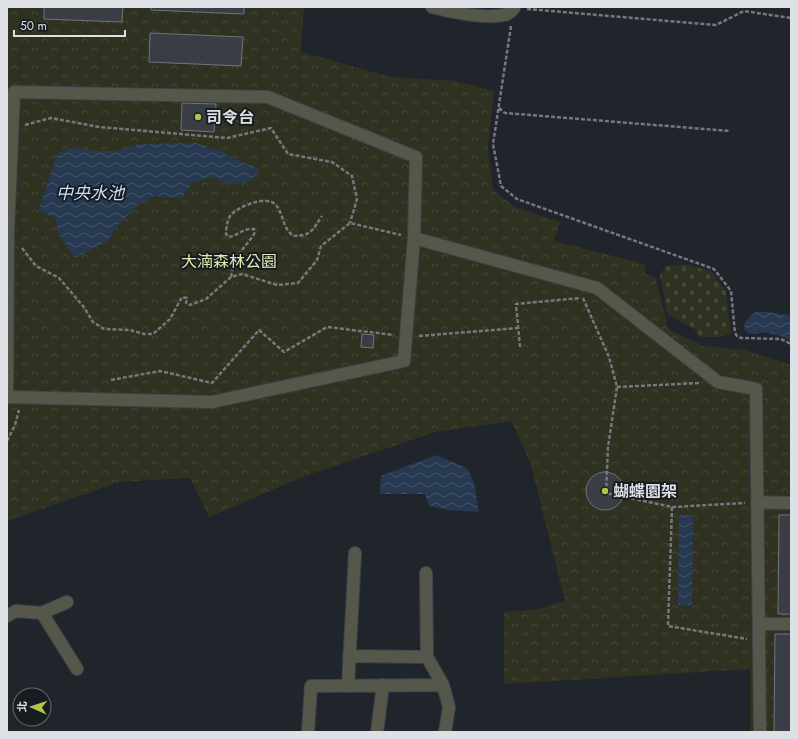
<svg xmlns="http://www.w3.org/2000/svg" width="798" height="739" font-family="Jost,'Noto Sans TC',sans-serif">
	<style>
		.cemetery { fill: url(#cemetery-stones) }
		.park { fill: url(#park-crowns) }
		.water { fill: url(#water-waves) }
		.building { fill: #393e44; stroke: #70757c }
		.lines { fill: none; stroke-linecap: round; stroke-linejoin: round }
		.minor-casing { stroke: #3e4349; stroke-width: 14 }
		.path { stroke: #75797e; stroke-width: 2.5; stroke-dasharray: 4 2; stroke-linecap: butt }
		.minor { stroke: #55574a; stroke-width: 12 }
		.poi-dot { fill: #b3c24b; stroke: #171c21; stroke-width: 1.5 }
		.labels { text-anchor: middle; stroke-width: 4; stroke-linejoin: round; paint-order: stroke }
		.poi-label { font-size: 16px; font-weight: bold; fill: #dde0e4; stroke: #171c21; text-anchor: start }
		.park-label { font-size: 16px; fill: #e0eab0; stroke: #171c21 }
		.water-label { font-size: 17px; font-style: italic; fill: #c7dffb; stroke: #171c21 }
	</style>
	<defs>
		<pattern id="cemetery-stones" width="16" height="16" patternUnits="userSpaceOnUse"><rect width="16" height="16" fill="#2f3121"/><path d="M2 7V4a2 2 0 0 1 4 0v3zM10 15v-3a2 2 0 0 1 4 0v3z" fill="#434536"/></pattern>
		<pattern id="park-crowns" width="20" height="18" patternUnits="userSpaceOnUse"><rect width="20" height="18" fill="#2f3121"/><path d="M2 6a3 3 0 1 1 6 0M12 15a3 3 0 1 1 6 0" fill="none" stroke="#434536"/></pattern>
		<pattern id="water-waves" width="16" height="10" patternUnits="userSpaceOnUse"><rect width="16" height="10" fill="#263950"/><path d="M0 5q4-4 8 0t8 0" fill="none" stroke="#455569"/></pattern>
	</defs>
	<rect width="100%" height="100%" fill="#20252b"/>
	<!-- cemetery -->
	<path class="cemetery" d="M686,264L712,272L726,291L731,333L720,337H699L694,328L684,324L667,313L660,275L666,266Z"/>
	<!-- park -->
	<path class="park" d="M7,7H304L301,52L391,77L455,81L494,91L488,148L493,190L515,207L560,222L554,241L645,264V273L656,279L668,329L703,346L745,350L791,365V732H750V669L504,684V612L538,609L565,601L530,461L511,421L435,432L305,476L209,517L190,478L119,482L7,521Z"/>
	<!-- water -->
	<path class="water" d="M196,143L221,151L242,162L260,169L252,180L234,185L212,177L192,183L182,198L155,196L139,204L120,223L106,242L75,258L58,233L56,218L38,211L58,153L74,147L94,151H116L139,144Z
		M755,312H769L791,316V341C776,332 766,332 749,334L744,329L745,322Z
		M436,455L467,468L474,483L479,512L448,510L429,506L425,494H380L381,476Z
		M679,515H693L692,605H678Z"/>
	<!-- building -->
	<path class="building" d="M44,7H123L122,22L44,19Z
		M151,7H244V14L151,10Z
		M150,33L243,37L241,66L149,62Z
		M182,103L216,104L214,132L181,130Z
		M362,334L374,335L373,348L361,347Z
		M586 491a19 19 0 1 1 38 0a19 19 0 1 1-38 0Z
		M779,515H791V614H778Z
		M775,634H791V732H774Z"/>
	<g class="lines">
		<defs>
			<path id="minor" d="M432,7C450,12 489,20 507,14C510,13 512,10 514,8
				M14,92L268,97L416,157L414,238L404,361L212,402L7,397L8,230Z
				M414,238L597,288L718,382L756,389L760,732
				M757,502L791,503
				M426,573L427,657
				M42,613L67,602
				M7,616L16,611L42,613L77,669
				M759,624H791
				M349,656L427,657L443,685L449,707L445,732
				M348,686L355,553
				M308,732L311,686L443,685
				M377,732L383,685"/>
		</defs>
		<!-- minor casing -->
		<use href="#minor" class="minor-casing"/>
		<!-- path -->
		<path class="path" d="M527,9L716,25L744,11L791,18
			M511,26L493,144L501,186L517,199L714,269L731,291L735,333L737,336L741,338L781,339L791,344
			M499,108L505,113L730,131
			M25,125L51,118L99,127L227,138L271,128L288,154L332,162L352,176L357,199L350,223
			M22,248L36,266L59,278L83,306L93,322L104,329L130,330L144,334H153L170,319L182,297L187,298L186,303L190,305L206,299L231,277L242,274L277,285L298,283L317,260L321,246L350,223L401,235
			M231,277L234,260L253,236L255,232L254,229C244,228 238,235 229,237L226,234C226,228 227,222 230,216C237,207 265,195 275,204C282,211 282,221 287,229C288,231 291,234 293,236C312,236 312,230 322,216
			M583,298L609,357L617,387L608,447L606,493L672,507L745,503
			M419,336L518,328
			M520,347L516,304L580,298
			M111,380L160,371L212,383L259,330L284,352L327,327L394,335
			M617,387L699,383
			M7,441L15,425L19,410
			M672,507L668,626L747,639"/>
		<!-- minor -->
		<use href="#minor" class="minor"/>
	</g>
	<!-- markers -->
	<g class="poi-dot">
		<circle cx="198" cy="117" r="4"/>
		<circle cx="605" cy="491" r="4"/>
	</g>
	<g class="labels">
		<!-- poi labels -->
		<g class="poi-label">
			<text x="206" y="123">司令台</text>
			<text x="613" y="497">蝴蝶園架</text>
		</g>
		<!-- park labels -->
		<g class="park-label">
			<text x="229" y="267">大湳森林公園</text>
		</g>
		<!-- water labels -->
		<g class="water-label">
			<text x="90" y="199">中央水池</text>
		</g>
	</g>
	<!-- border -->
	<rect width="798" height="739" fill="none" stroke="#dde0e4" stroke-width="16"/>
	<!-- north arrow -->
	<g transform="translate(32 707) rotate(273)"><circle r="19" fill="#171c21" stroke="#666a6f"/>
	<path d="M0-3L7 15L0 10L-7 15Z" fill="#b3c24b"/>
	<text y="-6" font-size="11" font-weight="bold" text-anchor="middle" fill="#dde0e4">北</text>
	</g>
	<!-- scale -->
	<path d="M14 30v6h111v-6" fill="none" stroke="#dde0e4" stroke-width="2"/>
	<text x="20" y="30" font-size="12" fill="#dde0e4" stroke="#171c21" stroke-width="3" paint-order="stroke">50 m</text>
</svg>
